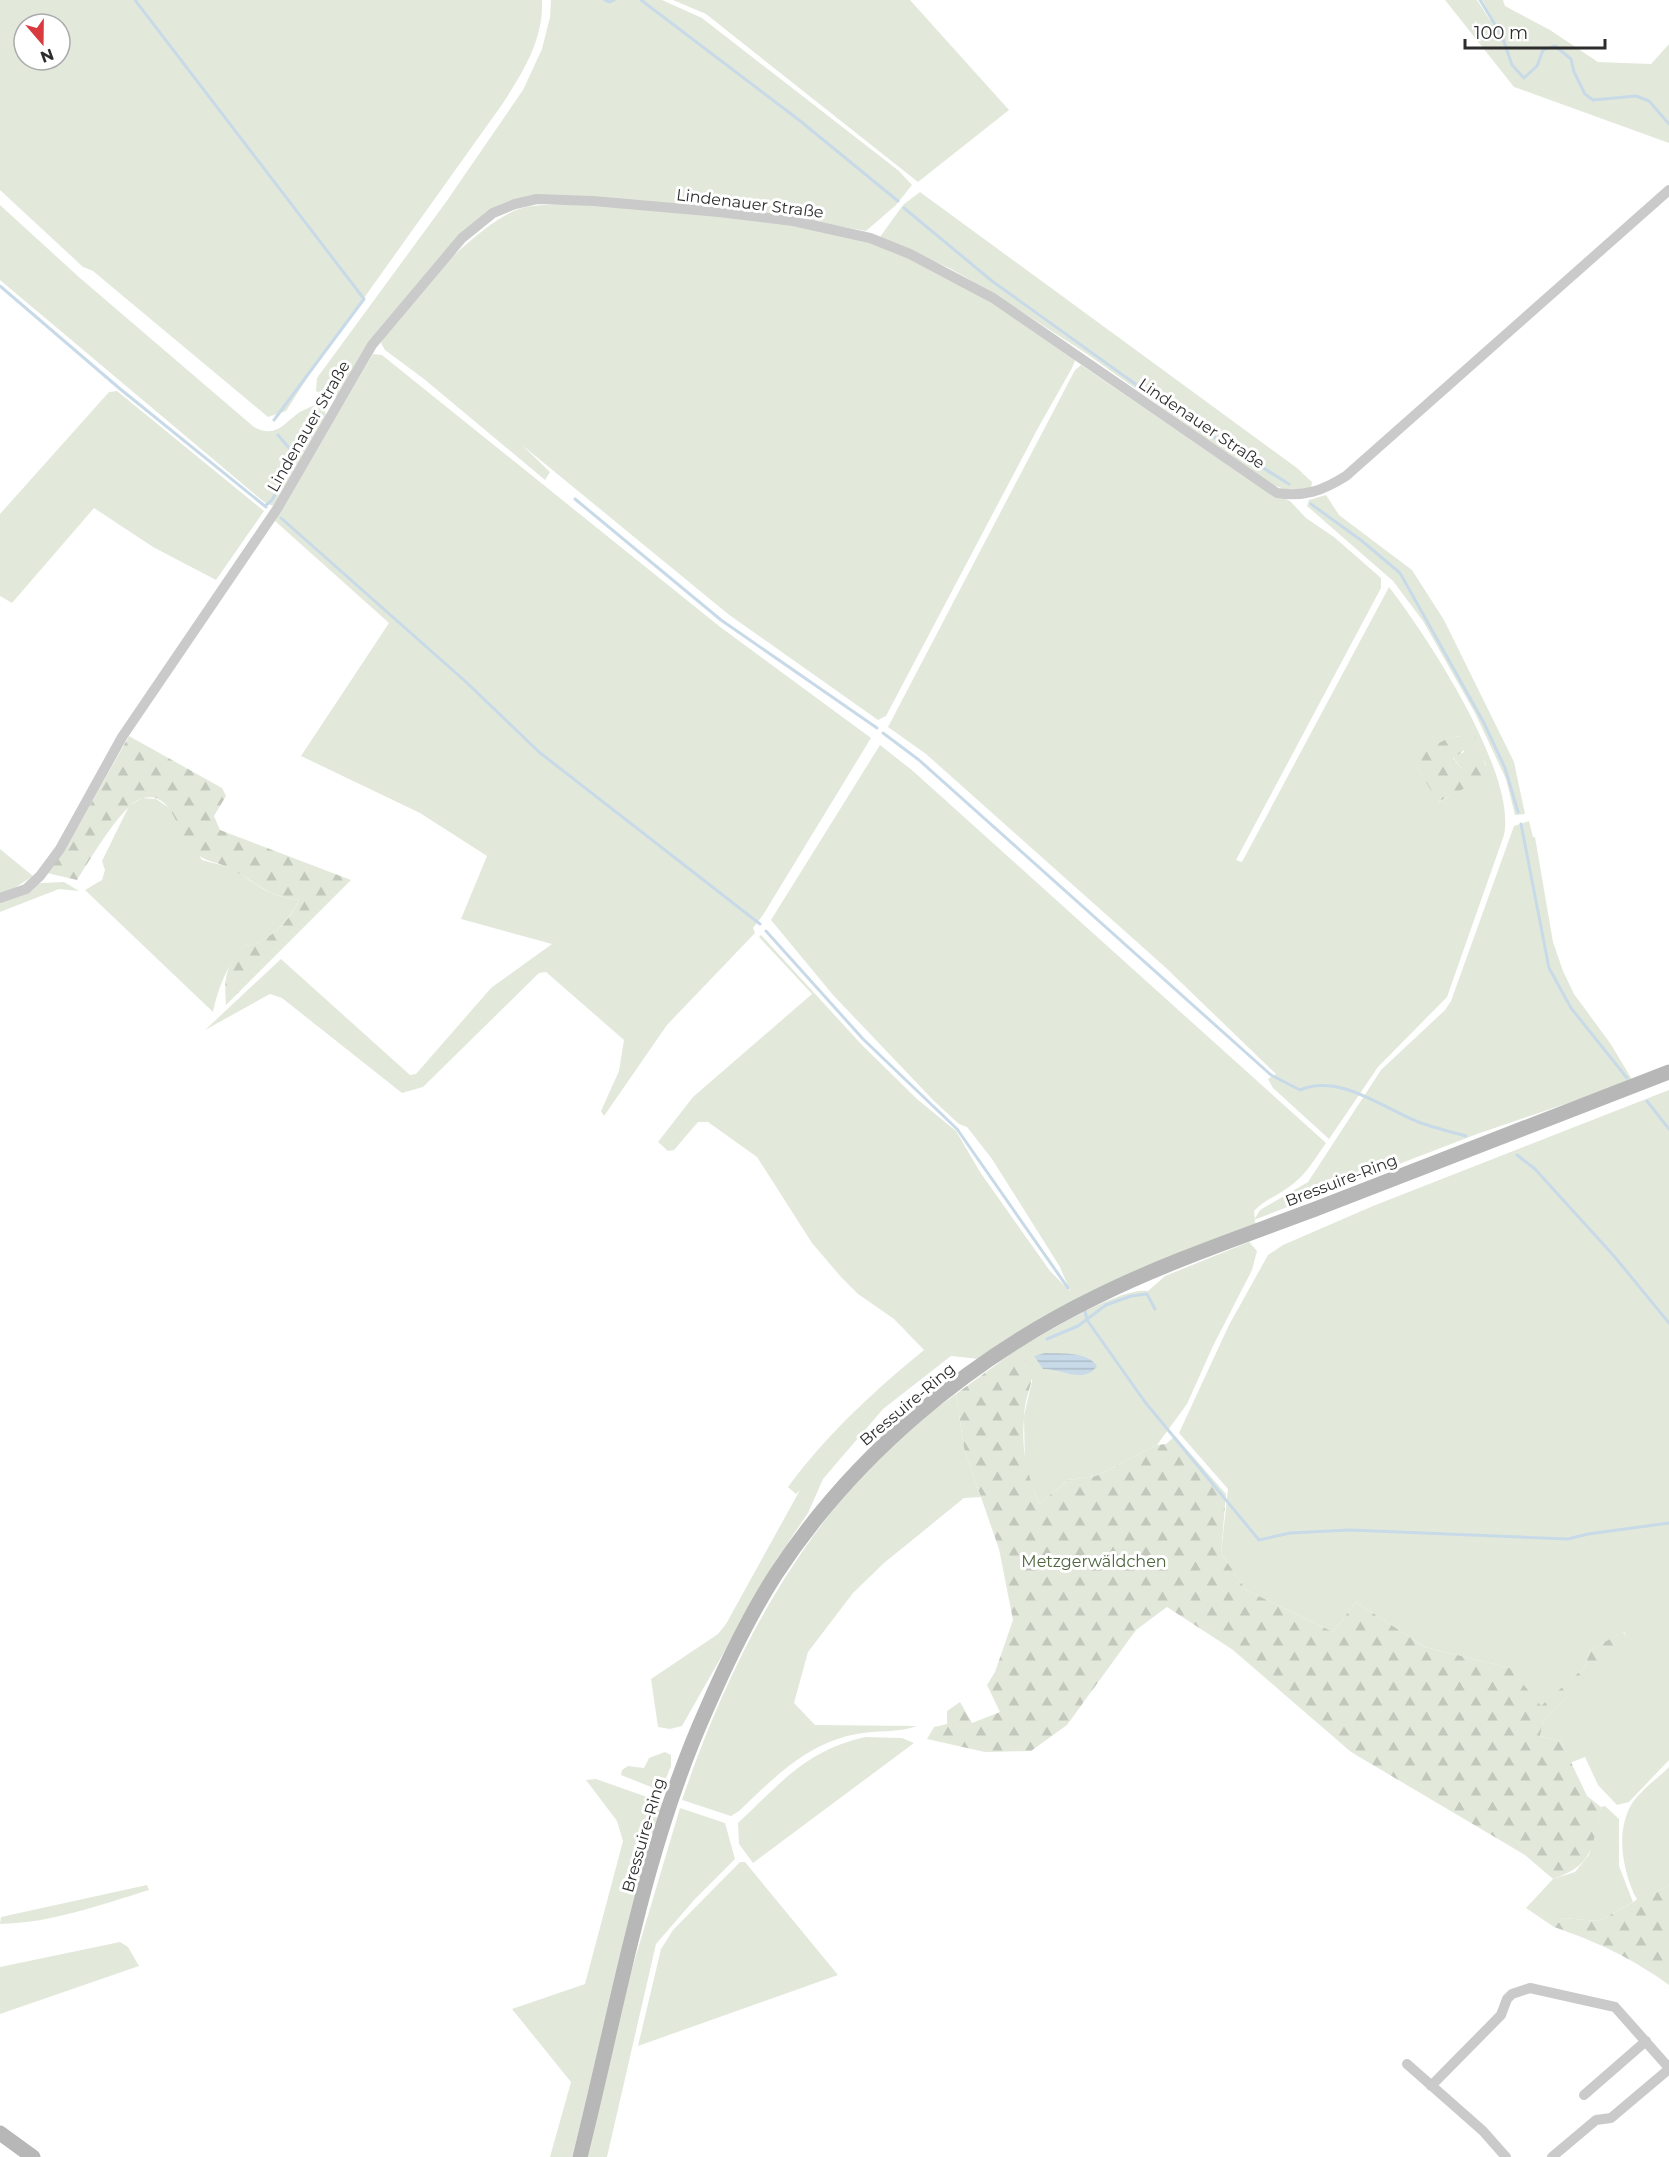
<svg xmlns="http://www.w3.org/2000/svg" width="1669" height="2157" font-family="Montserrat,sans-serif">
	<style>
		.green { fill: #e2e9db; fill-rule: evenodd }
		.forest { fill: url(#forest-firs) }
		.water { fill: url(#water-rules) }
		.lines { fill: none; stroke-linecap: round; stroke-linejoin: round }
		.stream { stroke: #c8dae8; stroke-width: 3 }
		.minor { stroke: #cacaca; stroke-width: 10 }
		.secondary { stroke: #b7b7b7; stroke-width: 15 }
		.labels { text-anchor: middle; stroke-width: 6; stroke-linejoin: round; paint-order: stroke }
		.street-label { font-size: 16px; fill: #2d2d2d; stroke: #fff }
		.park-label { font-size: 16px; fill: #4e653e; stroke: #fff }
	</style>
	<defs>
		<pattern id="forest-firs" width="22" height="20" patternUnits="userSpaceOnUse" patternTransform="scale(1.5)"><rect width="22" height="20" fill="#e2e9db"/><path d="M5 1l3.5 6h-7zM16 11l3.5 6h-7z" fill="#c2c8bc"/></pattern>
		<pattern id="water-rules" width="6" height="5" patternUnits="userSpaceOnUse" patternTransform="scale(1.5)"><rect width="6" height="5" fill="#c8dae8"/><path d="M0 2.5h6" fill="none" stroke="#acbbc7"/></pattern>
	</defs>
	<rect width="100%" height="100%" fill="#fff"/>
	<!-- green -->
	<path class="green" d="M0,0H542C544,40 522,74 501,106L309,375L286,411L268,417L93,271L83,267L0,190ZM24,24H60V60H24Z
		M551,0H662L702,18L899,171L912,185L896,205L866,231L728,207L725,202H720L714,207L537,195L459,236L369,343L337,396L331,399L316,391L317,378L446,202L523,90L542,49L550,17Z
		M673,0H910L1009,110L918,182L706,14Z
		M1445,0H1477L1490,20L1492,18L1482,0H1503L1505,6L1550,30L1598,62L1651,64L1669,44V143L1514,87Z
		M920,192L1297,468L1312,482L1311,489H1284L1270,484L1087,354L996,295L951,269L880,237L903,205Z
		M572,204C678,213 808,214 905,255C965,281 1020,321 1073,357L1075,361L1072,368L1038,428L886,716L878,720L728,614L522,445L550,472L545,480L424,379L385,350L381,343C398,307 483,218 522,208C537,204 557,205 572,204Z
		M0,205L80,278L254,427C274,438 282,426 297,414C302,410 309,408 315,405L324,408L326,415L273,506L264,502L0,280Z
		M373,354L382,355L719,626L871,738L763,915L753,928L755,933L667,1025L604,1116L601,1111L619,1071L624,1040L546,972L539,973L423,1087L402,1093L282,998L270,994L205,1030L281,959L410,1075L416,1074L491,988L552,944L461,919L487,856L420,813L301,756L389,623L275,521Z
		M1081,365L1263,489L1290,501L1306,518L1334,537L1381,578V588L1236,860L1242,862L1389,587C1427,636 1517,773 1504,835L1447,997L1378,1067L1329,1139L1273,1088L1268,1079L1276,1074L1165,967L926,754L888,727L1075,370ZM1459,736H1465L1464,752L1453,757L1461,768L1476,754L1483,758L1486,764L1467,786L1439,802L1417,767L1447,739Z
		M117,391L264,511L216,580L153,547L94,508L12,603L0,596V514L109,392Z
		M1326,495L1339,515L1412,570L1444,620L1514,762L1525,814L1515,815L1506,779L1475,713L1423,621L1393,581L1307,506L1309,500Z
		M880,745L913,771L1326,1143C1315,1159 1305,1176 1289,1187C1277,1196 1264,1200 1254,1211L1256,1230L1193,1254L988,1360L951,1356L883,1409L823,1479L808,1513L777,1559L682,1726L670,1729L658,1727L651,1679L718,1634L726,1624L800,1490L796,1494L788,1487C827,1434 874,1391 924,1350L894,1319L858,1294L841,1277L812,1243L757,1157L708,1122H698L674,1150L668,1151L658,1142L693,1097L812,994L759,937L761,935L862,1045L917,1099L956,1131L980,1172L1050,1271L1070,1291L1060,1267L992,1159L967,1127L959,1124L934,1101L833,995L771,920Z
		M142,798L156,799L171,809L202,860C212,863 225,865 234,870C261,887 266,895 299,900C290,920 267,945 244,946C227,965 218,988 213,1012L85,890L102,880L105,870L102,861L129,806Z
		M1529,821L1533,837H1535L1553,942L1563,971L1574,994L1610,1043L1633,1081L1477,1134L1254,1220L1260,1210L1308,1182L1381,1070L1445,1010L1451,1001L1514,826Z
		M0,849L33,876L10,891L0,894Z
		M64,882L79,891L59,889L0,912V902L41,883Z
		M1669,1090V1760L1629,1802L1617,1805L1598,1785L1585,1757L1570,1763L1561,1741L1540,1736L1543,1720L1628,1639L1624,1632L1590,1650L1585,1667L1541,1707L1510,1668L1425,1647L1356,1602L1333,1632L1246,1590L1221,1553L1228,1489L1179,1433L1229,1325L1268,1255L1283,1245L1373,1206Z
		M1249,1242L1257,1251L1252,1270L1213,1346L1187,1404L1157,1445L1096,1476L1068,1480L1039,1504L1025,1467L1024,1416L1032,1381L1019,1348C1046,1333 1121,1286 1148,1291L1165,1276Z
		M956,1394L964,1448L981,1497L964,1498L884,1563L853,1593L808,1652L794,1703L815,1725L917,1726C897,1733 878,1730 857,1734C807,1743 775,1777 739,1811L731,1816L682,1800C735,1644 818,1490 956,1394Z
		M866,1737L902,1738L914,1743L753,1863L739,1844L738,1823C781,1783 806,1750 866,1737Z
		M665,1752L671,1755V1766L661,1791L621,1775L622,1770L628,1766L644,1768L649,1758Z
		M1669,1767V1885L1652,1894H1634C1623,1869 1616,1834 1630,1807C1638,1792 1657,1779 1669,1767Z
		M596,1779L664,1803L572,2157H550L571,2082L512,2009L585,1984L623,1841L617,1821L586,1780Z
		M1605,1806L1619,1819V1866L1633,1902L1599,1921L1563,1918L1554,1927L1526,1908L1553,1879L1575,1872L1589,1855L1601,1807Z
		M680,1808L725,1823L735,1859L695,1899L656,1944L607,2157H586L626,1989Z
		M740,1862H745L838,1975L638,2046L661,1949L673,1930Z
		M147,1885L149,1890C101,1905 50,1923 0,1924L1,1917Z
		M120,1942L128,1947L139,1966L0,2014V1967Z"/>
	<!-- forest -->
	<path class="forest" d="M1473,731L1476,737C1470,746 1463,752 1453,758L1461,768L1469,755L1476,753L1484,758L1486,769L1484,778L1438,802L1417,767V760C1427,750 1436,743 1450,738C1459,736 1465,736 1473,731Z
		M129,736L222,788L226,796L214,816L220,830L351,880L226,1005C224,979 225,966 244,946C266,945 291,920 299,900C265,895 260,885 233,870C214,859 201,864 187,843C176,826 171,792 143,798C123,802 89,862 77,880L47,873L66,848Z
		M1019,1348C1042,1384 1026,1381 1024,1418C1021,1451 1027,1473 1039,1504L1068,1480L1096,1476L1157,1445L1166,1444L1175,1436L1226,1494L1221,1553L1246,1590L1333,1632L1356,1602L1425,1647L1510,1668L1541,1706L1585,1667L1590,1650L1623,1632L1629,1639L1543,1720L1540,1736L1561,1741L1587,1796L1601,1807C1591,1847 1596,1864 1553,1879L1525,1855L1351,1752L1233,1650L1167,1607L1136,1630L1067,1725L1031,1751L985,1752L927,1739L934,1727L947,1724V1711L960,1702L972,1723L1000,1712L987,1685L995,1672L1013,1620L999,1549L964,1448L956,1394Z
		M1669,1885V1985C1632,1958 1597,1942 1554,1927L1563,1918L1599,1921L1635,1901L1637,1899L1634,1894H1652Z"/>
	<!-- water -->
	<path class="water" d="M1045,1353C1061,1354 1087,1351 1097,1366C1084,1385 1061,1368 1043,1369L1034,1356Z"/>
	<g class="lines">
		<!-- stream -->
		<path class="stream" d="M135,0L364,299L274,420
			M605,0L610,2L614,0
			M641,0L799,120L898,201
			M1480,0L1502,36L1512,65L1524,78L1537,66L1543,50L1555,46L1571,59L1574,72L1585,94L1593,100L1636,96L1649,101L1669,124
			M904,208L992,281L1177,414L1289,484
			M0,286L119,388L266,507
			M575,499L721,620L877,728
			M1311,504L1362,541L1400,573L1484,723L1505,768L1518,812
			M265,506L272,500L296,456L278,435
			M281,518L465,681L539,752L760,924
			M883,733L919,760L1271,1075L1300,1090C1340,1073 1384,1109 1421,1123C1436,1128 1451,1132 1466,1136
			M1521,824L1549,968L1571,1008L1627,1078
			M766,931L863,1039L957,1129L1068,1288
			M1647,1101L1669,1129
			M1517,1155L1535,1169L1614,1256L1669,1323
			M1085,1311L1087,1320L1145,1402L1259,1540L1290,1533L1350,1530L1568,1539L1588,1534L1669,1523
			M1047,1339L1078,1326L1106,1305L1131,1296L1147,1294L1155,1309"/>
		<!-- minor -->
		<path class="minor" d="M0,898L26,889L40,876L60,849L122,737L277,509L372,345L462,238L493,213L515,204L537,199L593,201L719,212L793,221L870,238L910,254L993,298L1277,493C1305,497 1322,491 1346,476L1669,190
			M1407,2064L1483,2131L1506,2157
			M1431,2086L1501,2015L1507,1999L1512,1994L1530,1988L1615,2007L1669,2068
			M1584,2095L1646,2041
			M1552,2157L1596,2120L1611,2118L1669,2069"/>
		<!-- secondary -->
		<path class="secondary" d="M0,2133L33,2157
			M580,2157C618,2007 643,1850 707,1708C727,1662 749,1616 776,1574C853,1456 968,1360 1094,1298C1166,1262 1244,1236 1318,1208C1435,1163 1552,1117 1669,1072"/>
	</g>
	<g class="labels">
		<!-- street labels -->
		<g class="street-label">
			<text transform="translate(750 203) rotate(7)" y="6">Lindenauer Straße</text>
			<text transform="translate(1202 423) rotate(34)" y="6">Lindenauer Straße</text>
			<text transform="translate(308 426) rotate(-60)" y="6">Lindenauer Straße</text>
			<text transform="translate(1341 1180) rotate(-21)" y="6">Bressuire-Ring</text>
			<text transform="translate(907 1404) rotate(-40)" y="6">Bressuire-Ring</text>
			<text transform="translate(643 1835) rotate(-74)" y="6">Bressuire-Ring</text>
		</g>
		<!-- park labels -->
		<g class="park-label">
			<text x="1094" y="1567">Metzgerwäldchen</text>
		</g>
	</g>
	<!-- north arrow -->
	<g transform="translate(42 42) rotate(160)"><circle r="28" fill="#ffffff" stroke="#ababab" stroke-width="1.5"/>
	<path d="M0-4.5L10 22L0 15L-10 22Z" fill="#d83a3e"/>
	<text y="-9" font-size="16" font-weight="bold" text-anchor="middle" fill="#2d2d2d">N</text>
	</g>
	<!-- scale -->
	<path d="M1465 39v9h140v-9" fill="none" stroke="#2d2d2d" stroke-width="3"/>
	<text x="1474" y="39" font-size="18" fill="#2d2d2d" stroke="#ffffff" stroke-width="4.5" paint-order="stroke">100 m</text>
</svg>
